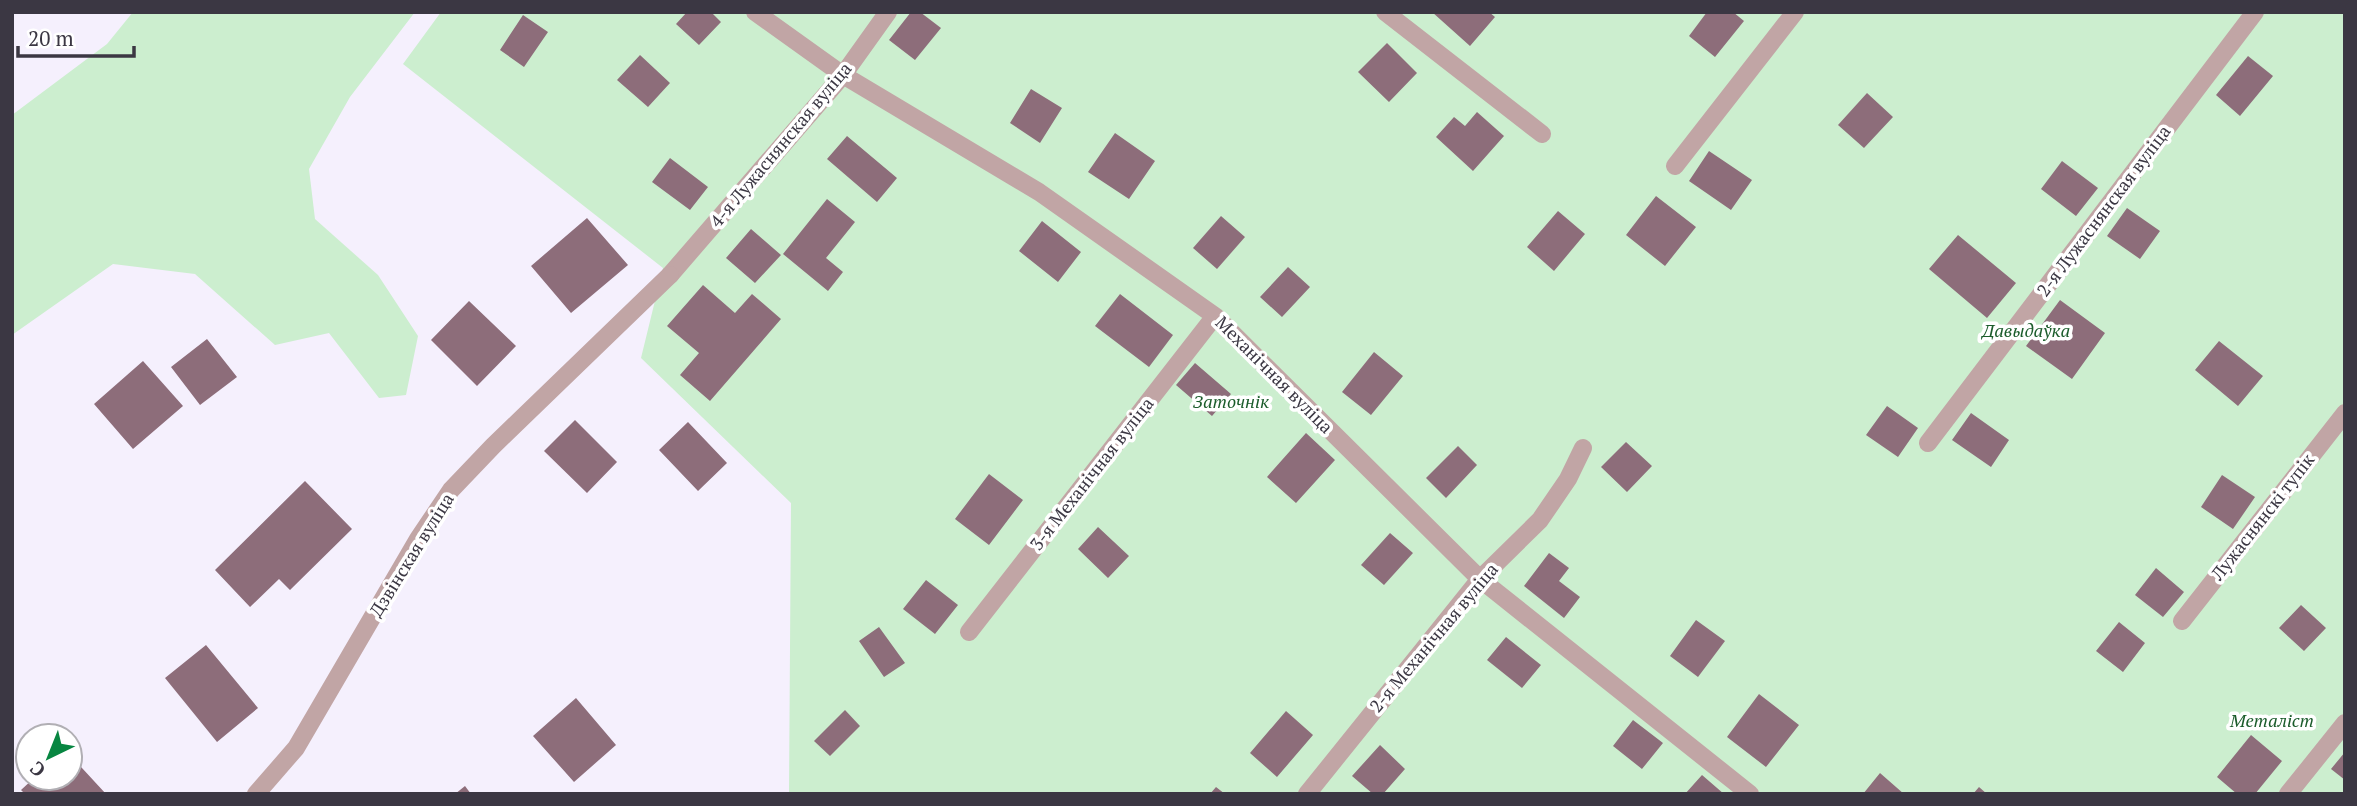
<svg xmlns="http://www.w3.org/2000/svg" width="2357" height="806" font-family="'PT Serif',serif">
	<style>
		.green { fill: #cceecf }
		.building { fill: #8d6d7a }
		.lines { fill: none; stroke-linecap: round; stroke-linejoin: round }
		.lane { stroke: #c1a5a5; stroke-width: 18 }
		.street { stroke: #c1a5a5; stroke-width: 18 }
		.labels { text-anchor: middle; stroke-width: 7; stroke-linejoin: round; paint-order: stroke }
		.street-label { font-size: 18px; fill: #3b3743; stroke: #fff }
		.park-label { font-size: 18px; font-style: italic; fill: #1b5c2b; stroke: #fff }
	</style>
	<rect width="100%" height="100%" fill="#f5f0fd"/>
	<!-- green -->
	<path class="green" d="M133,12H415L350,97L309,169L315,219L378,275L418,336L406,395L379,398L329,333L275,345L195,274L113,264L12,335V115L107,44Z
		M441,12H2345V794H789L791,503L641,358L663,268L403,64Z"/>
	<!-- building -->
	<path class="building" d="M687,12H711L721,22L699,45L676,24Z
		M911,12H920L941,28L915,60L889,40Z
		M1432,12H1489L1495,17L1470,46Z
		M1707,12H1733L1744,21L1715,57L1689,36Z
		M523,15L548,32L524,67L500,50Z
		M1387,43L1417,73L1389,102L1358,72Z
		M640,55L670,83L648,107L617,80Z
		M2248,56L2273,76L2240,116L2216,95Z
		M1031,89L1062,108L1040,143L1010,123Z
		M1867,93L1893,117L1864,148L1838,125Z
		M1477,112L1504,136L1473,171L1436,137L1454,117L1465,126Z
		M1115,133L1155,161L1129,199L1088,172Z
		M847,136L897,178L877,202L827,159Z
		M1709,151L1752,180L1731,210L1689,181Z
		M670,158L708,187L690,210L652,182Z
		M2062,161L2098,188L2076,216L2041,189Z
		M1656,196L1696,227L1665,266L1626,235Z
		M827,199L855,222L826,258L843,272L828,291L783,254Z
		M2127,208L2160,231L2140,259L2107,236Z
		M1558,211L1585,234L1554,271L1527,247Z
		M1221,216L1245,237L1217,269L1193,248Z
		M587,218L628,265L571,313L531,266Z
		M1042,221L1081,252L1058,282L1019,251Z
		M751,229L781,255L755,283L726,258Z
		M1958,235L2016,283L1987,318L1929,269Z
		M1288,267L1310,287L1282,317L1260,297Z
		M703,285L735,313L752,294L781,319L710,401L680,375L699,353L667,326Z
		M1120,294L1173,335L1149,367L1095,326Z
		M2060,300L2105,333L2072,379L2026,346Z
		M469,301L516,346L477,386L431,340Z
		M207,339L237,377L200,405L171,367Z
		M2219,341L2263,376L2238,406L2195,370Z
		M1374,352L1403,376L1371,415L1342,392Z
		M143,361L183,406L133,449L94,404Z
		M1195,363L1231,394L1212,416L1176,385Z
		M1887,406L1918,428L1898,457L1866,435Z
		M1971,413L2009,440L1991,467L1952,440Z
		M575,420L617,462L587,493L544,451Z
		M688,422L727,463L698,491L659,450Z
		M1306,433L1335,460L1296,503L1267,477Z
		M1626,442L1652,466L1627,492L1601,467Z
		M1458,446L1477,465L1446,498L1426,478Z
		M989,474L1023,500L989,545L955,519Z
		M2222,475L2255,497L2233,529L2201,507Z
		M305,481L352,529L290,590L279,579L250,607L215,570Z
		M1098,527L1129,556L1108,578L1078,549Z
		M1390,533L1413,553L1384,585L1361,565Z
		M1549,553L1569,568L1559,581L1580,597L1564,618L1524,586Z
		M2156,568L2184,592L2163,617L2135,595Z
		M926,580L958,605L935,634L903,609Z
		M2301,605L2326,628L2304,651L2279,628Z
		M1696,620L1725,641L1698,677L1670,656Z
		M2119,622L2145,643L2123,672L2096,651Z
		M879,627L905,663L884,677L859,641Z
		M1506,637L1541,665L1522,688L1487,660Z
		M206,645L258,708L217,742L165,678Z
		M1759,694L1799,725L1766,767L1727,737Z
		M576,698L616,745L574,782L533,736Z
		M845,710L860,726L830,756L814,741Z
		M1286,711L1313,735L1277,777L1250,753Z
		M1633,720L1663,743L1642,769L1613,746Z
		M2251,735L2282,761L2255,794H2237L2217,777Z
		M1380,745L1405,769L1383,794H1373L1352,776Z
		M2345,752V780L2331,769Z
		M70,755L106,794H25L21,790L34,778H70Z
		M1880,773L1904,794H1863Z
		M1702,775L1724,794H1685Z
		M465,786L471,794H455Z
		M1216,787L1225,794H1210Z
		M1979,787L1987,794H1973Z"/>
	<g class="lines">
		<!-- lane -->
		<path class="lane" d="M755,12L843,75L1039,192L1215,316L1480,579L1750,794
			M1385,12L1542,134
			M1675,166L1795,12
			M670,275L843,75L888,12
			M1928,443L2255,12
			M2182,621L2345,413
			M969,632L1215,316
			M1307,794L1480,579L1540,520L1568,479L1583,448
			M2288,794L2345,723"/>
		<!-- street -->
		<path class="street" d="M256,794L296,748L418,539L451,490L493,446L670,275"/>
	</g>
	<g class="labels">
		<!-- street labels -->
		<g class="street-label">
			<text transform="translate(781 145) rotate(-50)" y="6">4-я Лужаснянская вуліца</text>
			<text transform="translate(2104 211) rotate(-53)" y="6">2-я Лужаснянская вуліца</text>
			<text transform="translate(1274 375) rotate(45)" y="6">Механічная вуліца</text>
			<text transform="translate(1092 474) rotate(-52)" y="6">3-я Механічная вуліца</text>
			<text transform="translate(2263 517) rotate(-52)" y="6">Лужаснянскі тупік</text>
			<text transform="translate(412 555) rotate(-58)" y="6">Дзвінская вуліца</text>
			<text transform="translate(1434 638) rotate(-50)" y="6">2-я Механічная вуліца</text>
		</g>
		<!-- park labels -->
		<g class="park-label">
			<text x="2026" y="337">Давыдаўка</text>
			<text x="1231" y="408">Заточнік</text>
			<text x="2272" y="727">Металіст</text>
		</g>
	</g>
	<!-- border -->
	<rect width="2357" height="806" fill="none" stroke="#3b3743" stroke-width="28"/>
	<!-- north arrow -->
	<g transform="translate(49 757) rotate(223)"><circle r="33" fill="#ffffff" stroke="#b1afb4" stroke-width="2"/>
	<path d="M0-5L12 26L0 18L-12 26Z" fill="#078641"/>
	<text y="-10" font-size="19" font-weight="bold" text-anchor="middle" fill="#3b3743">С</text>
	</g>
	<!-- scale -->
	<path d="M18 46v10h116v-10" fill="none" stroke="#3b3743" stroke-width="3.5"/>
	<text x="28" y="46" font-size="21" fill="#3b3743" stroke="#ffffff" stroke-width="5" paint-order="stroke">20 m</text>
</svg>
